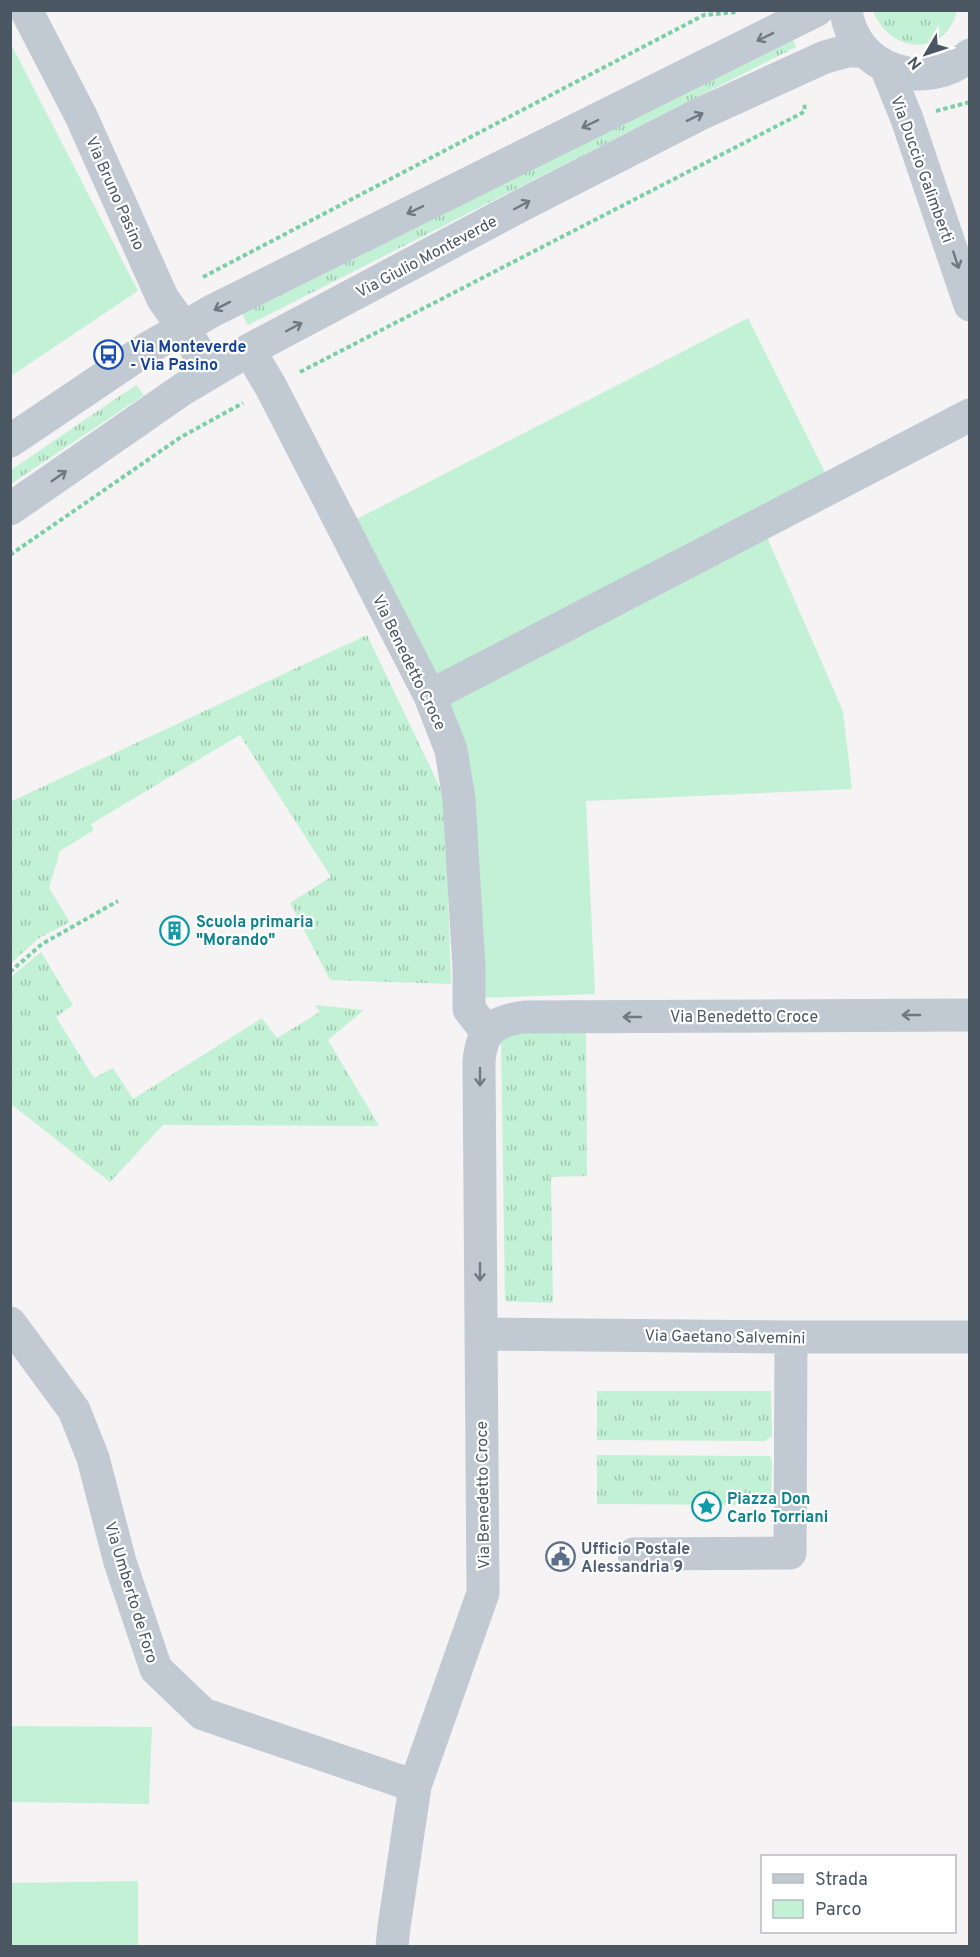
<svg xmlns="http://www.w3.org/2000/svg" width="980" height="1957" font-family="Overpass,sans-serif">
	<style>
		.grass { fill: url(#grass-tufts) }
		.green { fill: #c3f1d5 }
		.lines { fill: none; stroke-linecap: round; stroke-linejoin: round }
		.path { stroke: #7ad0a6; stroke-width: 4; stroke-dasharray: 4.5 3; stroke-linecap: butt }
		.minor { stroke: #c1cad2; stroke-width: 33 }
		.oneway { stroke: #6e7983 }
		.labels { text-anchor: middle; stroke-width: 4.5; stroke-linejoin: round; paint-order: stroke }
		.street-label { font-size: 16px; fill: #4a5661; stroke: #fff }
		.transit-label { font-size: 16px; font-weight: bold; fill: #164399; stroke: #fff; text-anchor: start }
		.culture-label { font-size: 16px; font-weight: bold; fill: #0d838f; stroke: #fff; text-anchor: start }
		.service-label { font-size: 16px; font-weight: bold; fill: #4e5e75; stroke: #fff; text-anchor: start }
	</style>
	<defs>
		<pattern id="grass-tufts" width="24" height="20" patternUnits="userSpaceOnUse" patternTransform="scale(1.5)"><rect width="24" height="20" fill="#c3f1d5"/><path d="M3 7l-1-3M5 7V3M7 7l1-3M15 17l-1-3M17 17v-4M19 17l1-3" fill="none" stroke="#a0c6b0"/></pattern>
	</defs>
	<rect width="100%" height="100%" fill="#f5f3f3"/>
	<!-- grass -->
	<path class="grass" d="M873,11V10L957,11C945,57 891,55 873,11Z
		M791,35L796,47L248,325L242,313Z
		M136,385L144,395L11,484V470Z
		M367,635L445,798L451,984L330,980L290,903L331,877L240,735L91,824L94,830L60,851L49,888L70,922L39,938L11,963L10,802Z
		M41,952L73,1005L56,1017L94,1078L113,1068L133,1099L262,1018L277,1038L320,1012L315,1005L364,1010L328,1040L379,1126L163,1125L110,1182L11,1104V977Z
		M501,1032H586L587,1176L551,1177L553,1303L505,1301Z
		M597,1391H771L772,1436L765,1441L597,1440Z
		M597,1455L770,1456L772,1462L771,1505L597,1504Z"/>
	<!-- green -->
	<path class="green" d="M11,44L138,291L11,376H10Z
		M748,318L832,486L433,691L349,523Z
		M767,537L843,711L852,789L586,801L595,994L477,998L439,703Z
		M11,1726L152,1727L149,1804L11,1802Z
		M138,1881V1946H11V1883Z"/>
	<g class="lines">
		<!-- path -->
		<path class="path" d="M936,111L970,102
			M203,277L704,15L738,12
			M300,372L802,113L805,110L804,102
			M10,555L181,437L243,403
			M10,972L42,944L118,901"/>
		<!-- minor -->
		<path class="minor" d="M26,10L81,116L163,299L184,328L210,373
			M846,10C853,70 926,94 970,55
			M886,67L907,119L970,305
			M249,350L271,387L430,696L451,750L459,799L469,968V1009L487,1032
			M10,441L148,348L212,311L817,10
			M10,509L183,389L249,350L522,205L700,114L825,57L847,51H865
			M430,696L970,415
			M10,1323L74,1410L93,1458L120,1562L156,1669L203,1714L415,1786
			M481,1334L791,1337H970
			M634,1554L790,1553L791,1337
			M392,1946L394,1927L415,1786L483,1593L479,1062C481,1031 494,1021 524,1017L970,1015"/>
	</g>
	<!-- one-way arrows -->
	<defs><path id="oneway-shaft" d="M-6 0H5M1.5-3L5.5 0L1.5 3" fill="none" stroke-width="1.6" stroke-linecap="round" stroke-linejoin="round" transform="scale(1.5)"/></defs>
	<g class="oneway">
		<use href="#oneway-shaft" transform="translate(765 37) rotate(154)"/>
		<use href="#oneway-shaft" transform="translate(695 117) rotate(-26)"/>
		<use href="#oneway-shaft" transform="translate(590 124) rotate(154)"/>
		<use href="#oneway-shaft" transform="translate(522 205) rotate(-28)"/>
		<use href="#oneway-shaft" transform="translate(415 210) rotate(154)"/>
		<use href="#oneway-shaft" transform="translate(956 260) rotate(72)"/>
		<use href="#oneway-shaft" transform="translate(222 306) rotate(153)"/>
		<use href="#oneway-shaft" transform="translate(294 327) rotate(-28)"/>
		<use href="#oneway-shaft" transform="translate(59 476) rotate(-35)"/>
		<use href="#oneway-shaft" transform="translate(911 1015) rotate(180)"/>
		<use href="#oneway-shaft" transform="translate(632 1017) rotate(180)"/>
		<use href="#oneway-shaft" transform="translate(480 1077) rotate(90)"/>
		<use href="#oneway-shaft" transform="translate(480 1272) rotate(90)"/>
	</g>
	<!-- icons -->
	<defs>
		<symbol id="bus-ring" viewBox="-11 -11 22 22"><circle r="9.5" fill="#fff" stroke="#1a4fb4" stroke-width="1.5"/><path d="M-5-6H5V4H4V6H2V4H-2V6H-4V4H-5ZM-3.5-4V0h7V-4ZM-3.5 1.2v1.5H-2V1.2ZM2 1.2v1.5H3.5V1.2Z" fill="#1a4fb4"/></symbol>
		<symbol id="building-ring" viewBox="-11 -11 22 22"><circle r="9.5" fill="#fff" stroke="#0f9aa8" stroke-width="1.5"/><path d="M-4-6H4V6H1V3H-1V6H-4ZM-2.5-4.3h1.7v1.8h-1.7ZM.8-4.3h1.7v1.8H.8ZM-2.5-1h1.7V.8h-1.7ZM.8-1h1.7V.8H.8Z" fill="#0f9aa8"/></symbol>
		<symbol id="sight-ring" viewBox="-11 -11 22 22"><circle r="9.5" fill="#fff" stroke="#0f9aa8" stroke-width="1.5"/><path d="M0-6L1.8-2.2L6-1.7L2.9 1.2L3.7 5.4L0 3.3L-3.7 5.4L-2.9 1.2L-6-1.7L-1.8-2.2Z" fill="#0f9aa8"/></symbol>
		<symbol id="civic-ring" viewBox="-11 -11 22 22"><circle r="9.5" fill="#fff" stroke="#5c6f8a" stroke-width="1.5"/><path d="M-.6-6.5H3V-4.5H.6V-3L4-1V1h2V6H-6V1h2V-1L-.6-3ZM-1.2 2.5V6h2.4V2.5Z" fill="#5c6f8a"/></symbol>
	</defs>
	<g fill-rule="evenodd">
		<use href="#bus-ring" x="92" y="338" width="33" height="33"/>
		<use href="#building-ring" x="158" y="914" width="33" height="33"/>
		<use href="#sight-ring" x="690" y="1490" width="33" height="33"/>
		<use href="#civic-ring" x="544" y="1540" width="33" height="33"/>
	</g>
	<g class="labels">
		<!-- street labels -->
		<g class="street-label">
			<text transform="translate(923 169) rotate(70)" y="6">Via Duccio Galimberti</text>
			<text transform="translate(116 193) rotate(66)" y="6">Via Bruno Pasino</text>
			<text transform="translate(426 256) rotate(-28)" y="6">Via Giulio Monteverde</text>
			<text transform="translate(410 662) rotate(64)" y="6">Via Benedetto Croce</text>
			<text x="744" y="1022">Via Benedetto Croce</text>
			<text transform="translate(725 1336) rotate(1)" y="6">Via Gaetano Salvemini</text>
			<text transform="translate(482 1495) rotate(-91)" y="6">Via Benedetto Croce</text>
			<text transform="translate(132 1592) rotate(73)" y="6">Via Umberto de Foro</text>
		</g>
		<!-- transit labels -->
		<g class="transit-label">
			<text x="130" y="352">Via Monteverde<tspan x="130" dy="18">- Via Pasino</tspan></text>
		</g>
		<!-- culture labels -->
		<g class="culture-label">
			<text x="196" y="927">Scuola primaria<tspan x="196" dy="18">"Morando"</tspan></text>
			<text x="727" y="1504">Piazza Don<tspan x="727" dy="18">Carlo Torriani</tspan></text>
		</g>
		<!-- service labels -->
		<g class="service-label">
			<text x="581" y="1554">Ufficio Postale<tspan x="581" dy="18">Alessandria 9</tspan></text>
		</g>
	</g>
	<!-- border -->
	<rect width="980" height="1957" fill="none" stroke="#4a5661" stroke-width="24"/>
	<!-- legend -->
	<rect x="761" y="1855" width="195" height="78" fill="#ffffff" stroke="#b7bbc0" stroke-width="1.5"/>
	<rect x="773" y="1874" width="30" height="9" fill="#c1cad2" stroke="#b7bbc0" stroke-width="1.5"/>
	<text x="815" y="1885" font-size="18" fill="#4a5661">Strada</text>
	<rect x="773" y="1900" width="30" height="18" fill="#c3f1d5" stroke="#b7bbc0" stroke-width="1.5"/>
	<text x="815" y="1915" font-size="18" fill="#4a5661">Parco</text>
	<!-- north arrow -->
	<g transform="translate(926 54) rotate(231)" stroke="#ffffff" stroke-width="4.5" paint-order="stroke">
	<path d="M0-4.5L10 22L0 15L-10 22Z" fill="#4a5661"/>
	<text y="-9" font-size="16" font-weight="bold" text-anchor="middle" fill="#4a5661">N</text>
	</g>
</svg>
